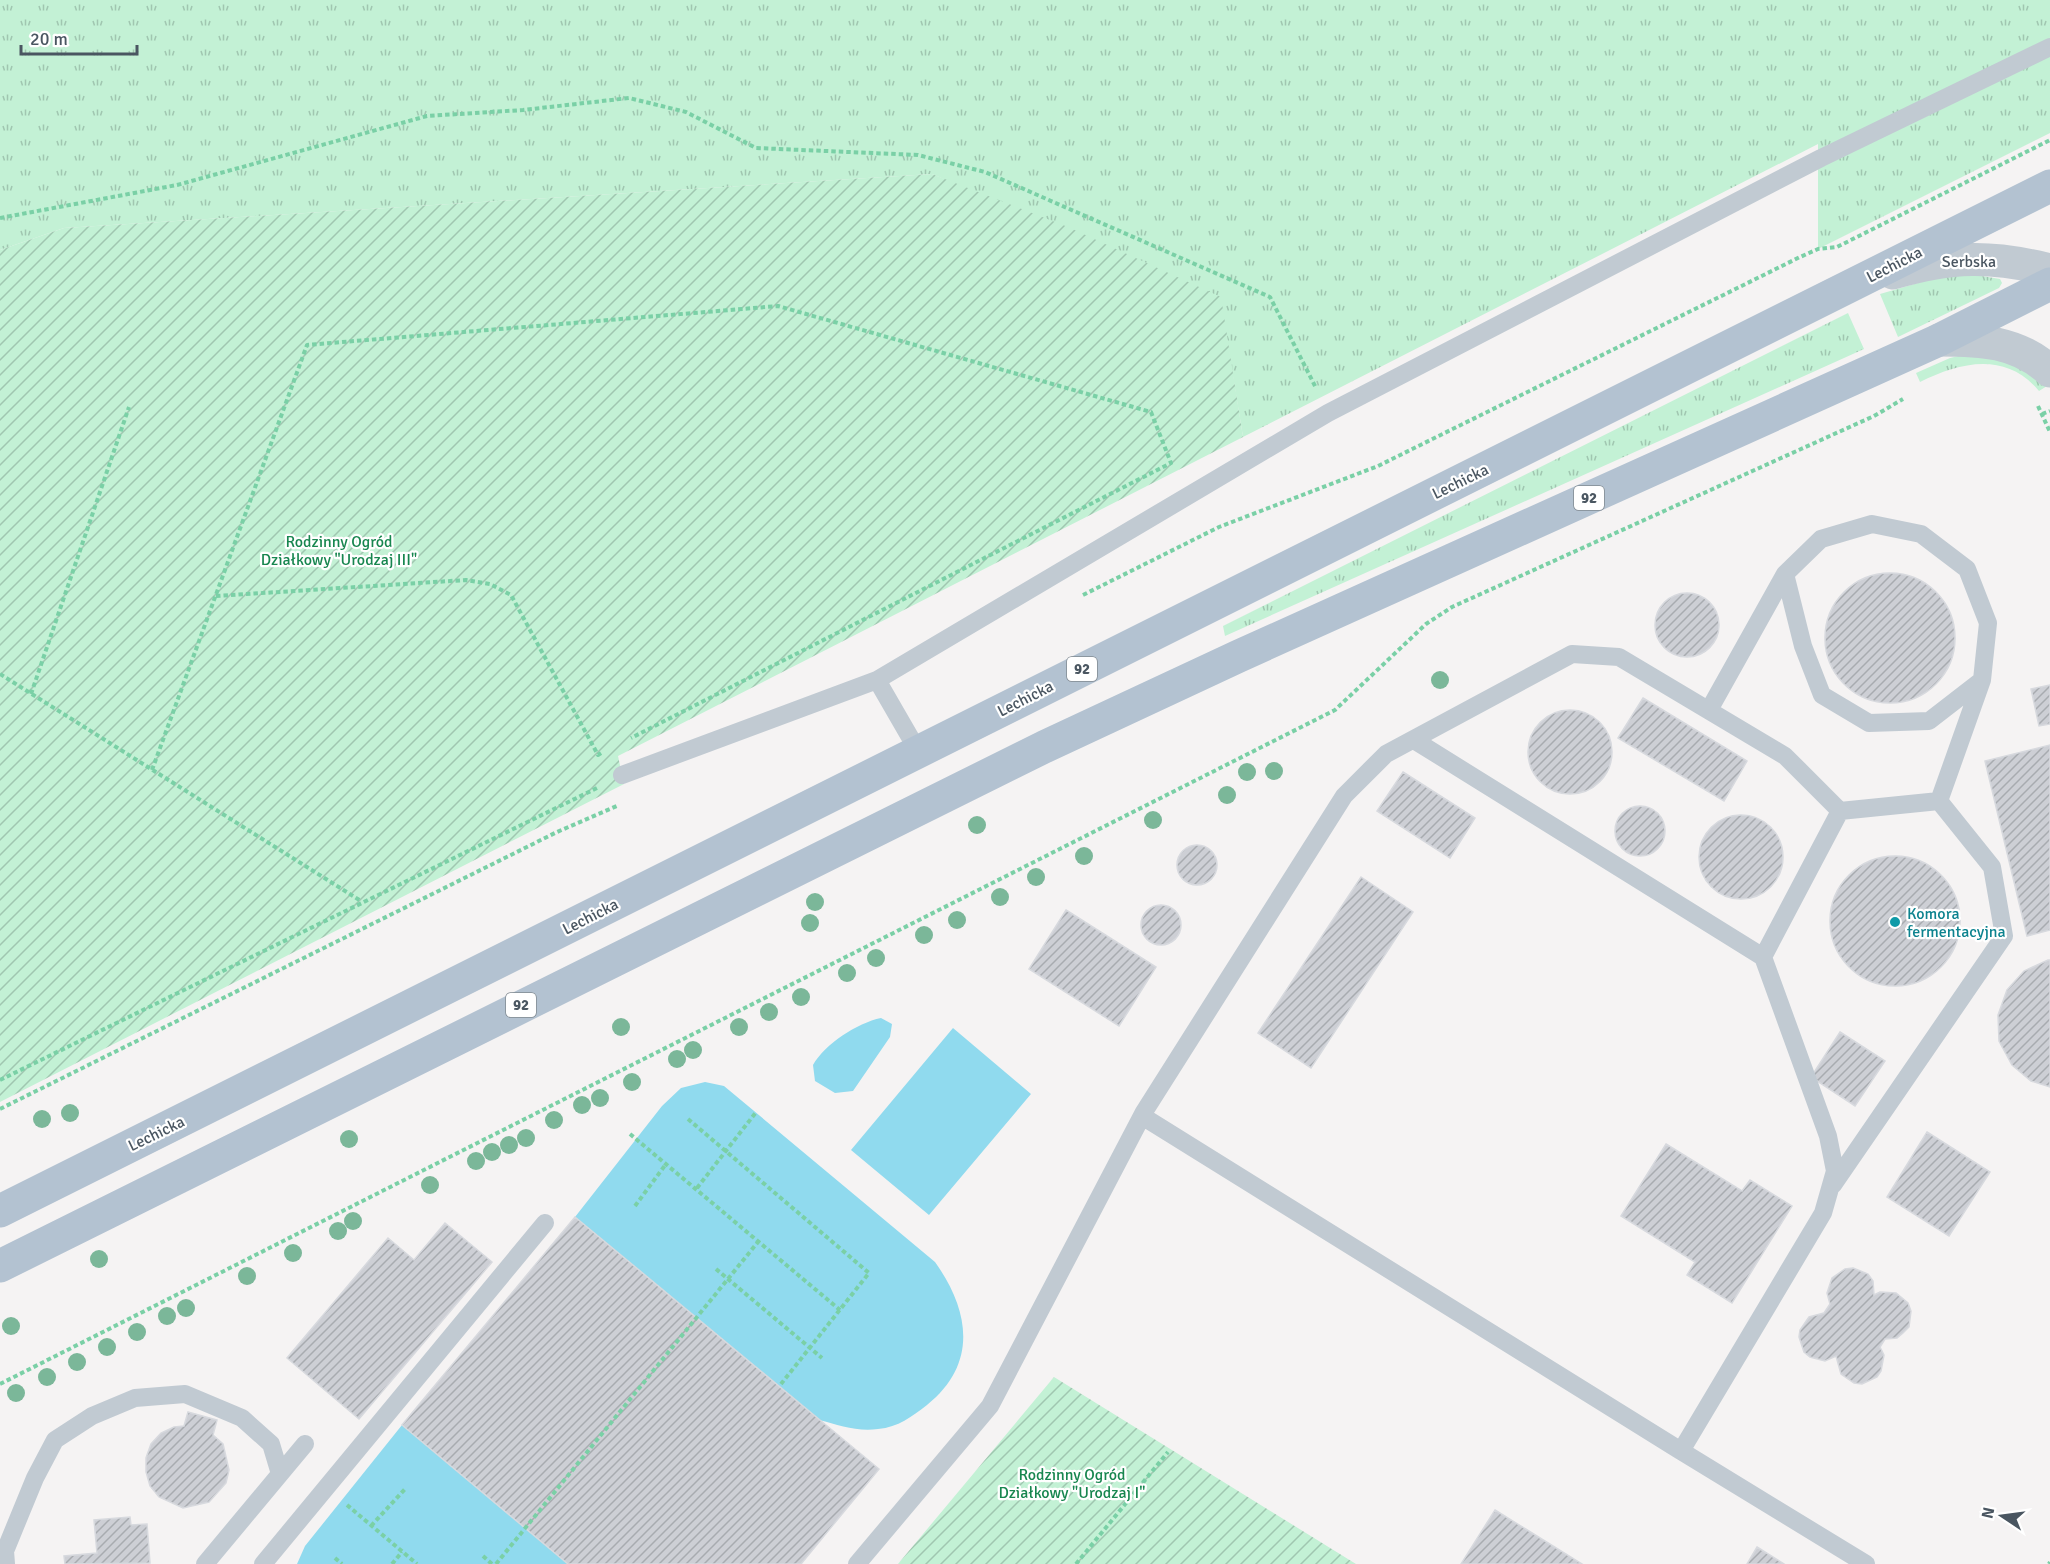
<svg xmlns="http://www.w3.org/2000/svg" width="2050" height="1564" font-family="Signika,sans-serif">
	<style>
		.grass { fill: url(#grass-tufts) }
		.garden { fill: url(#garden-furrows) }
		.water { fill: #90daee }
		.building { fill: url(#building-hatch); stroke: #d7d9de; stroke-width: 1.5 }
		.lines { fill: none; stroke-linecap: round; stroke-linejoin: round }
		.path { stroke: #7ad0a6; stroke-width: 4; stroke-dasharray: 4.5 3; stroke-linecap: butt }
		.service { stroke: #c1cad2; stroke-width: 18 }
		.tertiary { stroke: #c1cad2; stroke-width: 33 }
		.primary { stroke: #b3c2d1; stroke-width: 33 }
		.tree { fill: #7bb799 }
		.culture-dot { fill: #0f9aa8; stroke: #fff; stroke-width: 2 }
		.labels { text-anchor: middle; stroke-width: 4.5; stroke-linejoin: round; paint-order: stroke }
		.shield { fill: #fff; stroke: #808990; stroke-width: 1.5 }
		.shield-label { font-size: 15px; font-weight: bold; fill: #4a5661 }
		.street-label { font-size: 16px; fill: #4a5661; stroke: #fff }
		.park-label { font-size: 16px; fill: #17864f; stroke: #fff }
		.culture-label { font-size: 16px; fill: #0d838f; stroke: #fff; text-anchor: start }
	</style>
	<defs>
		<pattern id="grass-tufts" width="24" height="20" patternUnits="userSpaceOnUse" patternTransform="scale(1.5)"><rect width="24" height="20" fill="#c3f1d5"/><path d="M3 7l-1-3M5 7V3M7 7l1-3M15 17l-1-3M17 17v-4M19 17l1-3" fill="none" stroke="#a0c6b0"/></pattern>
		<pattern id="garden-furrows" width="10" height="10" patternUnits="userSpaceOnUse" patternTransform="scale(1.5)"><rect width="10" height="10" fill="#c3f1d5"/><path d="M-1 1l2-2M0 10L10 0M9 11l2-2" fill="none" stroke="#a0c6b0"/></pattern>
		<pattern id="building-hatch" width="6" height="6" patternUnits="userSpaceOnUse" patternTransform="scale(1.5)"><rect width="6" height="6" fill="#cdcfd5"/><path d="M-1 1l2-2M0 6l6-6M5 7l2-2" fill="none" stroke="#a8abb0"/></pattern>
	</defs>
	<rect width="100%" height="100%" fill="#f5f3f3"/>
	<!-- grass -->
	<path class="grass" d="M0,0H2050V133L1818,249V144L1243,437L1220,297L932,174L64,228L0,250Z
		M1942,276H1982L2000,279L2002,283L1999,288L1898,337L1880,294Z
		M1848,313L1864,349L1225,636L1223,626Z
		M1971,353L2005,356L2047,386L2039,391C2006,351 1960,362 1920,382L1916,373L1950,358Z"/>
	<!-- garden -->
	<path class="garden" d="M932,174L1068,227L1221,297L1243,437L618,756L624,784L0,1102V250L64,228Z
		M1054,1377L1356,1564H898Z"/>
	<!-- water -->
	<path class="water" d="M881,1018L892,1024L890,1037L853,1091L835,1093L815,1081L813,1065C825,1044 857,1023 881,1018Z
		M953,1028L1031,1094L929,1215L851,1150Z
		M705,1082L724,1086L935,1262C970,1311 978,1364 927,1405C911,1417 899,1427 878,1429C857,1432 839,1425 819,1420L575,1217L662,1106L681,1088Z
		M402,1425L568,1564H297L305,1546Z"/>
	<!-- building -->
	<path class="building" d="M1825 638a65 65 0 1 1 130 0a65 65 0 1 1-130 0Z
		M1655 625a32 32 0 1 1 64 0a32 32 0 1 1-64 0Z
		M2050,685V724L2039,726L2031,689Z
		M1643,698L1747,761L1724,801L1618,738Z
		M1528 752a42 42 0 1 1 84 0a42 42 0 1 1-84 0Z
		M2050,745V930L2027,936L1985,761Z
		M1403,772L1475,818L1450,858L1377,811Z
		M1615 831a25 25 0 1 1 50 0a25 25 0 1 1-50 0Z
		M1699 857a42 42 0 1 1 84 0a42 42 0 1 1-84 0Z
		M1177 865a20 20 0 1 1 40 0a20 20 0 1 1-40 0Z
		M1830 921a65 65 0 1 1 130 0a65 65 0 1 1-130 0Z
		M1361,877L1413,912L1311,1068L1258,1033Z
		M1141 925a20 20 0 1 1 40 0a20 20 0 1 1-40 0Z
		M1066,910L1156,967L1119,1026L1029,969Z
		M2048,960H2050V1087L2031,1081L2012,1065L1999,1041L1998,1015L2007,990L2024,971Z
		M1840,1032L1885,1061L1855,1106L1811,1077Z
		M1927,1132L1990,1172L1949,1236L1887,1197Z
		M1666,1144L1742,1191L1750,1180L1792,1206L1732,1303L1687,1275L1695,1262L1621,1216Z
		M575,1217L879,1469L801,1564H568L402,1425Z
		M445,1223L492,1262L359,1419L287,1358L388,1238L414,1260Z
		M1853,1268L1868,1274L1873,1281L1874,1295L1880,1292L1896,1293L1908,1303L1911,1311L1909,1327L1903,1333L1897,1338L1885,1339L1880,1347L1884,1355L1881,1371L1877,1377L1862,1384L1854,1383L1841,1374L1836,1356L1825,1361L1810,1357L1804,1352L1799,1337L1800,1330L1809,1317L1824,1313L1830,1304L1827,1293L1832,1278L1845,1269Z
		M188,1412L217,1420L213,1435L223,1444L229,1470L226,1483L209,1502L183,1508L159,1497L150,1486L146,1472V1458L151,1444L161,1433L174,1427L184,1426Z
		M1495,1510L1582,1564H1461Z
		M130,1517L131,1525L147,1524L150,1563L65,1564L64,1556L97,1553L94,1520Z
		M1757,1547L1784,1564H1747Z"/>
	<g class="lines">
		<!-- path -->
		<path class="path" d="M0,218L177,185L427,116L523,110L629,98L686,112L756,148L918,155L985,172L1270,297L1316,388
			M2038,406L2050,432
			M2042,414L2050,411
			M1083,595L1219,527L1378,466L1800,257L1818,249L1837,247L2050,140
			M216,596L466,580L490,584L511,595L598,755L601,753
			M0,674L361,901
			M31,694L129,407
			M152,770L307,345L778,306L1151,412L1171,463L631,738
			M0,1080L597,788
			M0,1109L557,832L619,805
			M688,1119L869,1273L781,1384
			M630,1134L840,1310
			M697,1188L757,1111
			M635,1206L666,1164
			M716,1269L822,1358
			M0,1384L1335,710L1426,624L1452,607L1874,416L1903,399
			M347,1505L417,1564
			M371,1526L405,1489
			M483,1556L492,1564
			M335,1558L342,1564
			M392,1564L402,1552
			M496,1564L758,1242
			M1076,1564L1168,1452
			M2049,1564L2050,1562"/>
		<!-- service -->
		<path class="service" d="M877,680L1328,413L1821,158L2050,47
			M1709,710L1785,574L1821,539L1872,524L1921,534L1967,569L1988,623L1982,680L1929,721L1869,723L1822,695L1803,646L1785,574
			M1414,740L1763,957
			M622,775L877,680L918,751
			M1840,811L1939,801L1982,680
			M1142,1116L1681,1451
			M1833,1185L2004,936L1992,867L1939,801
			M6,1564L5,1551L35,1478L55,1440L92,1416L135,1398L185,1394L242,1418L271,1444L280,1474
			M205,1564L305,1444
			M263,1564L545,1223
			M857,1564L990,1406L1144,1112L1344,796L1386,754L1572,654L1619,657L1785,756L1840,811L1763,957L1828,1136L1835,1171L1823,1213L1681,1451L1866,1564"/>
		<!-- tertiary -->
		<path class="tertiary" d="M1893,273C1951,256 1991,255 2050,270
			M1939,340C1981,340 2017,341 2050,371"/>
		<!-- primary -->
		<path class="primary" d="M0,1211L2050,186
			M0,1266L1044,747L1239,656L1939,340L2050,284"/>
	</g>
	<!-- trees -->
	<g class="tree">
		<circle cx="1440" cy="680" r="9"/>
		<circle cx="1274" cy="771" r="9"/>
		<circle cx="1247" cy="772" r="9"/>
		<circle cx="1227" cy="795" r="9"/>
		<circle cx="1153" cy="820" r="9"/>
		<circle cx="977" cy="825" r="9"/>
		<circle cx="1084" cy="856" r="9"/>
		<circle cx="1036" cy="877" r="9"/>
		<circle cx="1000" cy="897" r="9"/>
		<circle cx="815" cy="902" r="9"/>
		<circle cx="957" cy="920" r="9"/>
		<circle cx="810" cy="923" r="9"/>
		<circle cx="924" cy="935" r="9"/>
		<circle cx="876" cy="958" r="9"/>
		<circle cx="847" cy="973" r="9"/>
		<circle cx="801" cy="997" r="9"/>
		<circle cx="769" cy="1012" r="9"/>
		<circle cx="621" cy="1027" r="9"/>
		<circle cx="739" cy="1027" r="9"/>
		<circle cx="693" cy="1050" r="9"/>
		<circle cx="677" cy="1059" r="9"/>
		<circle cx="632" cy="1082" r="9"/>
		<circle cx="600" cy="1098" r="9"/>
		<circle cx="582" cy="1105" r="9"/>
		<circle cx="70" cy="1113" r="9"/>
		<circle cx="42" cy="1119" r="9"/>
		<circle cx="554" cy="1120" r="9"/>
		<circle cx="526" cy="1138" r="9"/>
		<circle cx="349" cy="1139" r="9"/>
		<circle cx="509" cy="1145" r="9"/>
		<circle cx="492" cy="1152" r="9"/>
		<circle cx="476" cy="1161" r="9"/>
		<circle cx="430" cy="1185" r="9"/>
		<circle cx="353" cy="1221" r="9"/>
		<circle cx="338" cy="1231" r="9"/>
		<circle cx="293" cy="1253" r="9"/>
		<circle cx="99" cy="1259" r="9"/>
		<circle cx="247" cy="1276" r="9"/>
		<circle cx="186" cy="1308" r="9"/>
		<circle cx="167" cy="1316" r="9"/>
		<circle cx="11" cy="1326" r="9"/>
		<circle cx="137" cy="1332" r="9"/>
		<circle cx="107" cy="1347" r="9"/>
		<circle cx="77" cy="1362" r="9"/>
		<circle cx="47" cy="1377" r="9"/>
		<circle cx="16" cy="1393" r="9"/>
	</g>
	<!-- markers -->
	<circle class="culture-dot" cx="1895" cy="922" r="6"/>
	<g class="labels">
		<!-- shield labels -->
		<g class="shield">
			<rect x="1574" y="486" width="30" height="24" rx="4.5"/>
			<rect x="1067" y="657" width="30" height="24" rx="4.5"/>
			<rect x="506" y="993" width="30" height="24" rx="4.5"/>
		</g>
		<g class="shield-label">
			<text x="1589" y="503">92</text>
			<text x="1082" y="674">92</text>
			<text x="521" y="1010">92</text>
		</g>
		<!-- street labels -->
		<g class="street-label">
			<text x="1969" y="267">Serbska</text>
			<text transform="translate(1894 264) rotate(-27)" y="6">Lechicka</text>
			<text transform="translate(1460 481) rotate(-26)" y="6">Lechicka</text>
			<text transform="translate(1025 698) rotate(-27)" y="6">Lechicka</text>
			<text transform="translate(590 916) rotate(-27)" y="6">Lechicka</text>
			<text transform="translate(156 1133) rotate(-26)" y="6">Lechicka</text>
		</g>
		<!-- park labels -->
		<g class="park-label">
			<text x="339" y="547">Rodzinny Ogród<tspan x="339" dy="18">Działkowy "Urodzaj III"</tspan></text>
			<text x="1072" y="1480">Rodzinny Ogród<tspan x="1072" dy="18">Działkowy "Urodzaj I"</tspan></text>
		</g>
		<!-- culture labels -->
		<g class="culture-label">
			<text x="1907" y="919">Komora<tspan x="1907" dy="18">fermentacyjna</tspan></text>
		</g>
	</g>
	<!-- north arrow -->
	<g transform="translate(2002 1516) rotate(283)" stroke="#ffffff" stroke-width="4.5" paint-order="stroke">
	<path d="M0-4.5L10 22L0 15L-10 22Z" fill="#4a5661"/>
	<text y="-9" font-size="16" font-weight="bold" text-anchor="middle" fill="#4a5661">N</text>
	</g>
	<!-- scale -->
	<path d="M21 45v9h116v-9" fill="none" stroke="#4a5661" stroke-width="3"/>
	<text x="30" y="45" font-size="18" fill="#4a5661" stroke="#ffffff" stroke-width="4.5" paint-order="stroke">20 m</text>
</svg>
